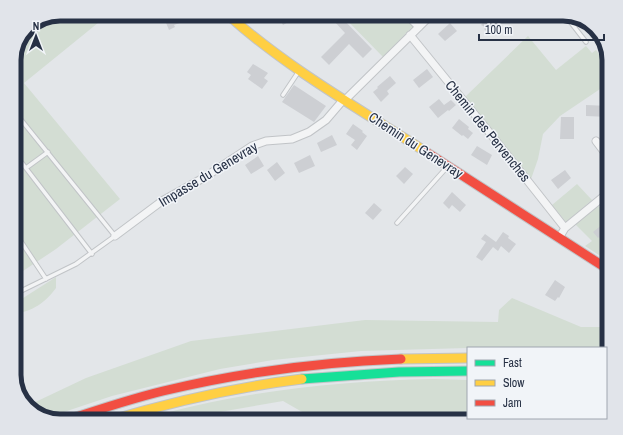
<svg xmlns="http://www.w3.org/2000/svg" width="623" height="435" font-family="'Archivo Narrow',sans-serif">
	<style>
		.green { fill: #d3ddd3 }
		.building { fill: #cdcfd3 }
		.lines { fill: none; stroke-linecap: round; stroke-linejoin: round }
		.lane-casing { stroke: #c1c4c7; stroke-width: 5.5 }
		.street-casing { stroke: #c1c4c7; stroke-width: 9 }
		.fast-casing { stroke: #c1c4c7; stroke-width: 11 }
		.slow-casing { stroke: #c1c4c7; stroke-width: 11 }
		.jam-casing { stroke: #c1c4c7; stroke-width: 11 }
		.lane { stroke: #f3f4f5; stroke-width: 3.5 }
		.street { stroke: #f3f4f5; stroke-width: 7 }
		.fast { stroke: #16e098; stroke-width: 9 }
		.slow { stroke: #ffcf43; stroke-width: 9 }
		.jam { stroke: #f24e42; stroke-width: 9 }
		.labels { text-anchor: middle; stroke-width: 3; stroke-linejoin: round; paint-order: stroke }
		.street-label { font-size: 14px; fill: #273145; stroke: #f1f4f8 }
		.rim { fill: none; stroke: #273145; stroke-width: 5 }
	</style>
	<rect width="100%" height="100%" fill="#e3e6e9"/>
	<!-- green -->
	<path class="green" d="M60,14H109L24,83L120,199L56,249L14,277V57L30,26Z
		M341,14H419L422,17L383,57Z
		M528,36L556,70L586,46L592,53L596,50L609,67V83L560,116L543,134L538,159L531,179L465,97Z
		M577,184L592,200L566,222L552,205Z
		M598,205L609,218V251L602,257L585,246L592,241L575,224Z
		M56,277V288C46,302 31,313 14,313V301L20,300Z
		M512,298L581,327H607L609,325V361H606V348H467L361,351L273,360L220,369L112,396L49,417L32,412L29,405L86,378L191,341L365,320L498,322L499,310Z
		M434,379L468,380V418H529L527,421H318L283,401L191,417L172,421H137C233,392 334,381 434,379Z"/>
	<!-- building -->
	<path class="building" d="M175,14H203V15L174,25L175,27L169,30L164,18Z
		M277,14H299L289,19L290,21L283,25Z
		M490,14H496L502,19L491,35L484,29L485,27L481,25Z
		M340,16L372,49L363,58L349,44L329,65L321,57L345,33L334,21Z
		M450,23L457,31L445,41L438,34Z
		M253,64L268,73L264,78L268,81L262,89L248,79L251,75L247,72Z
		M427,69L433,77L419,88L413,80Z
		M390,76L396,83L387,91L389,94L381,102L373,92L378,88L377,87Z
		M294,85L326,106L314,122L282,102Z
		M439,99L444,105L451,100L456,105L449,111L448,110L438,118L429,107Z
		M586,105L609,106V117L586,116Z
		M561,117H574V139H560Z
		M459,119L469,127L468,129L473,133L468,139L463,135L462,136L452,128Z
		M353,124L363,131L362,132L367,136L357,150L351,145L355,140L346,134Z
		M332,135L337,145L321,152L317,143Z
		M477,146L492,155L487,165L471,155Z
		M310,155L315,166L299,173L294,163Z
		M258,156L264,166L251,174L245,165Z
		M277,162L285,173L275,181L267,170Z
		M405,167L413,174L404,184L396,176Z
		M565,170L571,178L558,189L551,180Z
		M452,192L466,205L460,212L452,205L449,209L443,203Z
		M374,203L382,210L373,220L365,213Z
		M609,219V233L601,240L599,237L598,238L593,232Z
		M503,232L509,236L508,238L516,244L509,253L501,246L498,251L493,247L482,261L476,257L486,242L481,239L485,234L496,242Z
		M555,280L565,287L559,298L558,297L555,301L545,295Z"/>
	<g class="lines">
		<defs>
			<path id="lane" d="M565,15L586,42
				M283,95L299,71
				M14,158L22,163L92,254
				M26,168L48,152
				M14,212L17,210
				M397,223L448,166
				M14,231L46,279
				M14,293L21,291L76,264L115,236L14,111"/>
			<path id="street" d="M406,14L419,27
				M410,35L489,132L565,228L559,238
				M345,100L432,14
				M596,141L609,158
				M565,228L609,192
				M115,236L162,201L205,177L252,146L266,141L292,139L309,132L326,120L344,99"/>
			<path id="fast" d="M302,379L399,372L468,371"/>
			<path id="slow" d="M227,14C287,68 358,108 426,152
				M401,359L468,358
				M606,369L609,370
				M108,421C171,402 236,387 302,379"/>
			<path id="jam" d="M426,152L609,270
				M64,421C97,410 130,399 163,391C242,372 321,362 401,359"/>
		</defs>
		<!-- lane casing -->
		<use href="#lane" class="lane-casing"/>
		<!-- street casing -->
		<use href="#street" class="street-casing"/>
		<!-- fast casing -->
		<use href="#fast" class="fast-casing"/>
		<!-- slow casing -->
		<use href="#slow" class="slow-casing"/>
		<!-- jam casing -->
		<use href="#jam" class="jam-casing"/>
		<!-- lane -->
		<use href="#lane" class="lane"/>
		<!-- street -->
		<use href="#street" class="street"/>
		<!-- fast -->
		<use href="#fast" class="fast"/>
		<!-- slow -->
		<use href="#slow" class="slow"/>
		<!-- jam -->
		<use href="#jam" class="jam"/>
	</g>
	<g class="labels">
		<!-- street labels -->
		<g class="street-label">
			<text transform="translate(488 131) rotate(51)" y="5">Chemin des Pervenches</text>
			<text transform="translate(416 145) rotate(33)" y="5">Chemin du Genevray</text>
			<text transform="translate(208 174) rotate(-31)" y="5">Impasse du Genevray</text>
		</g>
	</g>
	<!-- crop -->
	<path d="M0 0H623V435H0ZM60 21H563A39 39 0 0 1 602 60V375A39 39 0 0 1 563 414H60A39 39 0 0 1 21 375V60A39 39 0 0 1 60 21Z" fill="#e1e4ea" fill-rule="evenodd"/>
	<path class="rim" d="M60 21H563A39 39 0 0 1 602 60V375A39 39 0 0 1 563 414H60A39 39 0 0 1 21 375V60A39 39 0 0 1 60 21Z"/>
	<!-- legend -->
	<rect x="467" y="347" width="140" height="72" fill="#f1f4f8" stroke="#a0a6b0"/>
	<rect x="475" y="360" width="20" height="6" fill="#16e098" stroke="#a0a6b0"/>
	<text x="503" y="367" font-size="12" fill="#273145">Fast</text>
	<rect x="475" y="380" width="20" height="6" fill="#ffcf43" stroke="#a0a6b0"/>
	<text x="503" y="387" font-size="12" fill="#273145">Slow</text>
	<rect x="475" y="400" width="20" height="6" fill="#f24e42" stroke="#a0a6b0"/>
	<text x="503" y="407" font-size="12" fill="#273145">Jam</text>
	<!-- north arrow -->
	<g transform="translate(36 36)" stroke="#f1f4f8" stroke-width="3" paint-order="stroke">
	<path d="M0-3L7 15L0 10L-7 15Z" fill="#273145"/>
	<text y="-6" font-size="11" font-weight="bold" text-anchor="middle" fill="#273145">N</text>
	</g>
	<!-- scale -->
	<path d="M479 34v6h125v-6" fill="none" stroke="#273145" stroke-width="2"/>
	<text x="485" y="34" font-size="12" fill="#273145" stroke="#f1f4f8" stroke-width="3" paint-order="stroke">100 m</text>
</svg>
